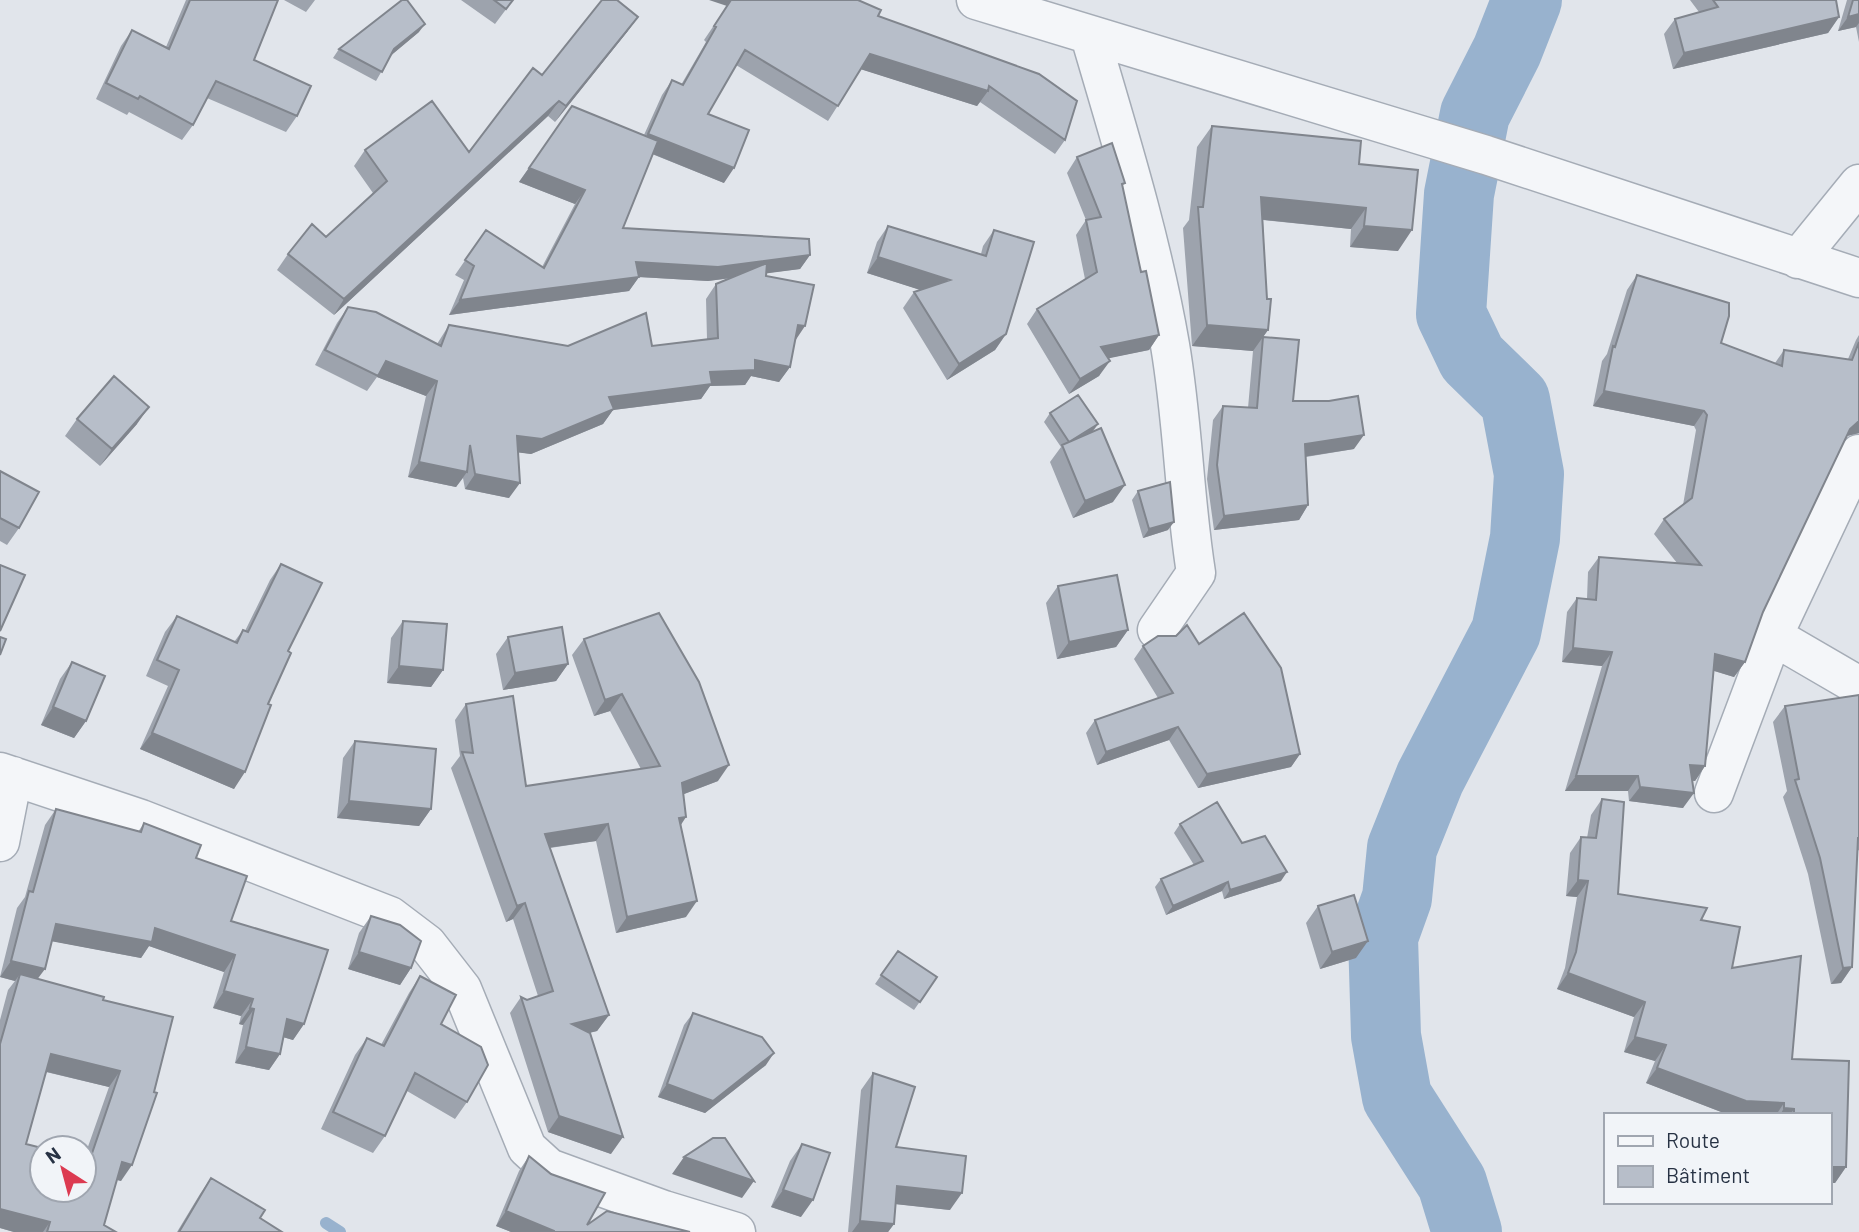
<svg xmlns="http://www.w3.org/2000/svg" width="1859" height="1232" font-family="Barlow,sans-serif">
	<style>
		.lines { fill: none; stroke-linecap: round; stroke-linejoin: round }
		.stream { stroke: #98b2ce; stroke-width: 12 }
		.river { stroke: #98b2ce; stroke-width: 70 }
		.minor-casing { stroke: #a5acb6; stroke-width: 41 }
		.minor { stroke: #f4f6f9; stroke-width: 38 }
		.wall { fill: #9da3ad; fill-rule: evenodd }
		.shaded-wall { fill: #80858d }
		.building { fill: #b7bec9; stroke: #80858d; stroke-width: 2; fill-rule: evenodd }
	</style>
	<rect width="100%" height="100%" fill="#e1e5eb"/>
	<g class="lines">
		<!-- stream -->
		<path class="stream" d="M326,1223L340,1232"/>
		<!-- river -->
		<path class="river" d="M1467,1232L1452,1183L1397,1097L1386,1036L1383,937L1397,898L1402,848L1430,778L1506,632L1525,538L1529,474L1515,400L1472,358L1451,314L1459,194L1475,114L1507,51L1527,0"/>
		<defs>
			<path id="minor" d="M976,0L1486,155L1859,278
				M1090,36C1120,138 1152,241 1170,345C1183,421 1184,497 1196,573L1157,630
				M1798,259L1859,184
				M1773,636L1859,686
				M0,772L141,819L390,916L427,944L462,989L527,1148L549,1168L664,1210L736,1232
				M1714,793L1773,636L1859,454
				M0,842L13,776"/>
		</defs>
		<!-- minor casing -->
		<use href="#minor" class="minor-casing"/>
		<!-- minor -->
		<use href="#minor" class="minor"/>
	</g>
	<!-- wall -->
	<path class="wall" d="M186,0H278L254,60L297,116L286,132L207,98L193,125L182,140L129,112L127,115L96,99L121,46L132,30L166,47Z
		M284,0H315L306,12Z
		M461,0H513L495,24Z
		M1690,0H1836L1839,17L1828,33L1673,69L1664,34L1675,19L1699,12Z
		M1847,0H1859V42L1856,27L1838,31Z
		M727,6L878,16L1039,74L1065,140L1055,154L980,102L977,106L861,69L828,121L736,65L708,114L724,183L652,154L623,228L810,255L800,269L766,273V276L795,340L790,367L779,382L751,376L745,385L710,386L701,399L613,410L603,424L531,454L518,452L509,498L465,489L463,478L456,487L408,477L426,396L377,377L367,391L315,365L337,323L348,307L437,344L449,325L568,346H652L707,339L706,299L716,284L731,278L708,281L639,277L629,291L449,315L464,280L455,275L486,230L542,267L575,204L519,182L572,106L644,135L662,95L672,80L681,85L706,42L704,40Z
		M638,17L627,32L555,122L548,116L334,315L277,270L288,254L326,237L373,193L354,166L365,150L469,152L542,75Z
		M419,32L391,55L376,81L333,58L339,49Z
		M1212,126L1359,164L1398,251L1350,247L1351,229L1263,220L1268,330L1263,337L1293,401L1354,449L1306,457L1308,505L1299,520L1214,530L1207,479L1213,420L1223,406L1248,408L1253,351L1192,346L1183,228L1189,220L1197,147Z
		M1077,157L1125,183L1122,186L1141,272L1159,335L1149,350L1108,358L1099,376L1069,394L1027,324L1037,309L1085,279L1076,235L1086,220L1067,173Z
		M888,226L981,254L983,246L994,230L1006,334L995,350L947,380L903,308L914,292L921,290L867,273L877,242Z
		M1637,275L1721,343L1775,363L1784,350L1848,359L1856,340L1859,335V433L1847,436L1763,612L1745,662L1734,677L1714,671L1705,766L1695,781H1692L1683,808L1629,801L1628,791H1565L1602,666L1562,662L1567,612L1577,598L1587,599L1588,572L1599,557L1677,563L1654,534L1664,519L1683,505L1696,430L1694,426L1593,406L1602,361L1607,354L1627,290Z
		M1050,413L1098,424L1092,433L1113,502L1073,518L1050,462L1061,447L1044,422Z
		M77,419L137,424L100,466L65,436Z
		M0,471L19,528L7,545L0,541Z
		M1138,491L1168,530L1143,538L1132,500Z
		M281,564L288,651L234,789L140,749L168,686L146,676L165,632L177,616L234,642L243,630L245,631L270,580Z
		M1058,586L1128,630L1116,647L1057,659L1046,603Z
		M403,621L443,670L431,687L387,683L391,638Z
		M508,637L568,664L556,681L503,690L496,654Z
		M584,639L718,781L684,794L681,825L686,917L616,933L596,841L550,848L609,1015L597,1031L589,1033L611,1154L548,1132L510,1013L521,997L527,1000L538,996L513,919L506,922L451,768L460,756L455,720L466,704L526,786L641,769L610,711L594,716L572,655Z
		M1199,644L1300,754L1291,767L1198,788L1169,740L1097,765L1086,733L1095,720L1158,698L1134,659L1143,646Z
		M72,662L86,721L74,738L41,725L60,679Z
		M1859,695V850L1857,851L1852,967L1841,983L1831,984L1808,874L1783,797L1787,791L1773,722L1785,706Z
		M355,741L431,809L419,826L337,818L343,758Z
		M1602,799L1624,802L1618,894L1707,908L1701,920L1740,927L1732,968L1801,956L1792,1059L1849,1061L1846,1167L1835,1183H1829V1115H1729L1646,1083L1655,1061L1624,1052L1634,1017L1557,989L1565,968L1577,897L1566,896L1570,853L1581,837L1587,838L1591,815Z
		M56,809L138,832L144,823L196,858L231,921L304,1024L293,1040L283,1037L280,1054L269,1070L235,1063L243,1025L239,1024L241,1016L213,1008L224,972L149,946L141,958L52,941L37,979L103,1000L173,1017L121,1181L117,1180L104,1225L116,1232H14L0,1228V1020L8,990L15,981L0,977L17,908L25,897L45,825ZM46,1072L109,1087L84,1158V1190L26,1144Z
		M1180,824L1242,843L1281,881L1224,899L1222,891L1166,915L1155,887L1161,879L1194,865L1174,833Z
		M1318,906L1356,958L1320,969L1306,923Z
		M371,916L411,968L400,985L348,969L359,933Z
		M898,951L937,977L914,1010L875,984Z
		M420,976L441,1024L467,1102L455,1119L407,1091L385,1136L373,1153L321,1129L355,1055L367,1038L381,1045L409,993Z
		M693,1013L766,1065L705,1113L658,1097L684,1025Z
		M873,1073L896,1147L950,1210L896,1204L894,1224L888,1232H848L861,1090Z
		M802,1144L801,1217L771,1207L790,1161Z
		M529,1156L587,1225L690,1232H511L496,1226L519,1171Z
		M211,1178L260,1218L282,1232H177L200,1194Z"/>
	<!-- shaded-wall -->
	<path class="shaded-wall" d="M709,0H731L727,6Z
		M1859,14V23L1856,27L1838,31L1848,17Z
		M638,17L627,32L555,122L566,106Z
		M1839,17L1828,33L1673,69L1684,53Z
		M425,24L419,32L388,58L394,49Z
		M870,54L988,91L977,106L860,69Z
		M559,101L548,116L334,315L344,299Z
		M648,134L734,168L724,183L638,148Z
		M529,168L585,190L575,204L519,182Z
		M1261,197L1366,208L1351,229L1247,218Z
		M1364,226L1412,230L1398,251L1350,247Z
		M810,255L800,269L708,281L639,277L629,291L449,315L460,300L636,262Z
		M878,257L950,280L939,296L867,273Z
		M798,325L805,326L795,341Z
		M1207,325L1268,330L1253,351L1192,346Z
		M1006,334L995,350L947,380L959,364Z
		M1159,335L1149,350L1091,362L1101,347Z
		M755,360L790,367L779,382L751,376L745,385L710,386L701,399L613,410L603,424L531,454L506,451L517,436L609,397Z
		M386,361L437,381L426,396L377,377Z
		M1110,361L1099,376L1069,394L1080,379Z
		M1604,391L1704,411L1694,426L1593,406Z
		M149,407L137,424L100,466L112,449Z
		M1857,421H1859V433L1847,436L1850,429Z
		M1098,424L1091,433L1064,451L1070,443Z
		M1364,435L1354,449L1296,458L1305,444Z
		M419,462L467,472L456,487L408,477Z
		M475,474L520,483L509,498L465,489Z
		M1125,485L1113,502L1073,518L1085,501Z
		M1308,505L1299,520L1214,530L1224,516Z
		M1174,522L1168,530L1143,538L1149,529Z
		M1128,630L1116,647L1057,659L1069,642Z
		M1573,648L1612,652L1602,666L1562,662Z
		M1715,654L1745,662L1734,677L1705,668Z
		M568,664L556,681L503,690L515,673Z
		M399,666L443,670L431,687L387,683Z
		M622,694L610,711L594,716L605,700Z
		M53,707L86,721L74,738L41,725Z
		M1178,727L1169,740L1097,765L1106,752Z
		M152,733L245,772L234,789L140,749Z
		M1300,754L1291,767L1198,788L1207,774Z
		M729,765L718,781L671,799L682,783Z
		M1690,765L1705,766L1695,781L1680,779Z
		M1576,776H1638L1628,791H1565Z
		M1640,787L1694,793L1683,808L1629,801Z
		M349,801L431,809L419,826L337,818Z
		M686,817L675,834L679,818Z
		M608,824L596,841L533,850L545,834Z
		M1287,872L1281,881L1224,899L1230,890Z
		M1578,880L1588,881L1577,897L1566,896Z
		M1228,882L1222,891L1166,915L1173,906Z
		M697,901L686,917L616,933L627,917Z
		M525,903L513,919L506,922L517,906Z
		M56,924L155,928L235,955L224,972L149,946L141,958L45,940Z
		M1368,941L1356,958L1320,969L1332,952Z
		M359,952L411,968L400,985L348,969Z
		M11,961L45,969L33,985L20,974L15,981L0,977Z
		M1852,967L1841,983L1831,984L1843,968Z
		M1568,973L1645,1002L1634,1017L1557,989Z
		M224,991L253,999L241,1016L213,1008Z
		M250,1008L254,1009L243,1025L239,1024Z
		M609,1015L597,1031L560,1040L572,1024Z
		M287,1019L304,1024L293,1040L276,1035Z
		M1635,1037L1666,1045L1655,1061L1624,1052Z
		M246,1047L280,1054L269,1070L235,1063Z
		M774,1053L766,1065L705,1113L658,1097L667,1084Z
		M51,1054L120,1071L109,1087L39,1070Z
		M1657,1068L1784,1103L1776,1115H1729L1646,1083Z
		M1784,1108L1794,1109L1790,1115H1780Z
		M559,1116L623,1137L611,1154L548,1132Z
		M684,1157L754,1181L742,1198L672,1174Z
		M122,1162L132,1165L121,1181L111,1178Z
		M1829,1167H1846L1835,1183H1829Z
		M897,1186L962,1193L950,1210L885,1203Z
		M783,1190L813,1200L801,1217L771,1207Z
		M0,1209L50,1222L43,1232H14L0,1228Z
		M506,1211L554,1231L553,1232H511L496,1226Z
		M860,1221L894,1224L888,1232H852Z"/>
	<!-- building -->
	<path class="building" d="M190,0H278L254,60L311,86L297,116L216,81L193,125L140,96L138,99L106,83L132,30L169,49Z
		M402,0H407L425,24L394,49L382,72L339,49Z
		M494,0H513L506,9Z
		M602,0H617L638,17L566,106L559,101L344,299L288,254L312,224L326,237L387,181L365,150L432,101L469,152L533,68L542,75Z
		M731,0H858L881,10L878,16L1039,74L1077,101L1065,140L989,86L988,91L870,54L838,106L745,50L708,114L749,130L734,168L648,134L672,80L683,85L716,27L714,26Z
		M1713,0H1836L1839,17L1684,53L1675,19L1718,7Z
		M1853,0H1859V14L1848,17Z
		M572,106L658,141L623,228L809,239L810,255L718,267L636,262L639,277L460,300L474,266L465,260L486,230L544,268L585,190L529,168Z
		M1212,126L1361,141L1359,164L1418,170L1412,230L1364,226L1366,208L1261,197L1267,299H1271L1268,330L1207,325L1198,207H1203Z
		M1112,143L1125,183L1122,184L1141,272L1146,271L1159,335L1101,347L1110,361L1080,379L1037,309L1097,272L1086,220L1101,217L1077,157Z
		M888,226L986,256L994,230L1034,242L1006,334L959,364L914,292L950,280L878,257Z
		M767,263L766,276L814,285L805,326L798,325L790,367L755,360V370L710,372L712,384L609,397L614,409L542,439L517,436L520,483L475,474L470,445L467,472L419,462L437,381L386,361L378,376L325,350L348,307L376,312L441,346L449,325L568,346L646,313L652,346L718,338L716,284Z
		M1637,275L1729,303V316L1721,343L1782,366L1784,350L1852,360L1859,342V421L1850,429L1763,612L1745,662L1715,654L1705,766L1690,765L1694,793L1640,787L1638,776H1576L1612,652L1573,648L1577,598L1596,600L1599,557L1701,565L1664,519L1692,498L1707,415L1704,411L1604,391L1613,346L1615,347Z
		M1263,337L1299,340L1293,401H1329L1358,396L1364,435L1305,444L1308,505L1224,516L1217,465L1223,406L1257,408Z
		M114,376L149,407L112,449L77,419Z
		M1078,395L1098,424L1069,442L1050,413Z
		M1101,428L1125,485L1085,501L1062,445Z
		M0,471L39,492L19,528L0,518Z
		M1170,482L1174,522L1149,529L1138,491Z
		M281,564L322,583L288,651L291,653L268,704L271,705L245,772L152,733L179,670L157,660L177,616L237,643L243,630L248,632Z
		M0,565L25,575L0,631Z
		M1117,575L1128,630L1069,642L1058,586Z
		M659,613L699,682L729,765L682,783L686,817L679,818L697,901L627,917L608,824L545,834L609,1015L572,1024L590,1033L623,1137L559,1116L521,997L527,1000L553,991L525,903L517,906L462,752L473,753L466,704L513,696L526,786L660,766L622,694L605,700L584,639Z
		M1244,613L1281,668L1300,754L1207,774L1178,727L1106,752L1095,720L1173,693L1143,646L1158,636H1176L1187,625L1199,644Z
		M403,621L447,624L443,670L399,666Z
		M562,627L568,664L515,673L508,637Z
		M0,637L6,639L0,655Z
		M72,662L105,676L86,721L53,707Z
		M1859,695V838H1858L1852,967L1843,968L1820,858L1795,780L1799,779L1785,706Z
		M355,741L436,749L431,809L349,801Z
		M1602,799L1624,802L1618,894L1707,908L1701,920L1740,927L1732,968L1801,956L1792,1059L1849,1061L1846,1167H1829V1115H1794V1109L1784,1108V1103L1746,1101L1657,1068L1666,1045L1635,1037L1645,1002L1568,973L1576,952L1588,881L1578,880L1581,837L1596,838Z
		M1217,802L1242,843L1265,836L1287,872L1230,890L1228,882L1173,906L1161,879L1203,861L1180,824Z
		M56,809L141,832L144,823L201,845L196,858L247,876L231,921L328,950L304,1024L287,1019L280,1054L246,1047L254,1009L250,1008L253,999L224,991L235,955L155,928L152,942L56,924L45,969L11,961L29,891L33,892Z
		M1354,895L1368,941L1332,952L1318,906Z
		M371,916L400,925L421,941L411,968L359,952Z
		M898,951L937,977L920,1002L881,975Z
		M20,974L104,997L103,1000L173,1017L154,1092L157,1093L132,1165L122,1162L104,1225L116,1232H47L50,1222L0,1209V1044ZM51,1054L120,1071L89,1162L84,1161V1190H42V1148L26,1144Z
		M420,976L456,995L441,1024L481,1047L488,1065L467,1102L415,1073L385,1136L333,1112L367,1038L384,1046Z
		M693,1013L762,1037L774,1053L713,1101L667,1084Z
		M873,1073L915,1087L896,1147L966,1156L962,1193L897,1186L894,1224L860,1221Z
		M713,1138H725L754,1181L684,1157Z
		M802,1144L830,1153L813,1200L783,1190Z
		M529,1156L551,1174L605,1193L587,1225L607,1211L690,1232H554V1231L506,1211Z
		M211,1178L265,1210L260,1218L282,1232H179Z"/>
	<!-- legend -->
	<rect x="1604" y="1113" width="228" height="91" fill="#f1f4f8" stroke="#a0a6b0" stroke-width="2"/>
	<rect x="1618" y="1136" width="35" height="10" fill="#f4f6f9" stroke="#a0a6b0" stroke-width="2"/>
	<text x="1666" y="1148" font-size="21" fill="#273244">Route</text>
	<rect x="1618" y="1166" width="35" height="21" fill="#b7bec9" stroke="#a0a6b0" stroke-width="2"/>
	<text x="1666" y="1183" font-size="21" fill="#273244">Bâtiment</text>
	<!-- north arrow -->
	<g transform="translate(63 1169) rotate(324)"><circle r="33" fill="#f1f4f8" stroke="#a0a6b0" stroke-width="2"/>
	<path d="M0-5L12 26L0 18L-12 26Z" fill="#dc3a51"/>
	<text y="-10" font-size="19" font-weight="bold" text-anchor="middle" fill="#273244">N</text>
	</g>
</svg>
